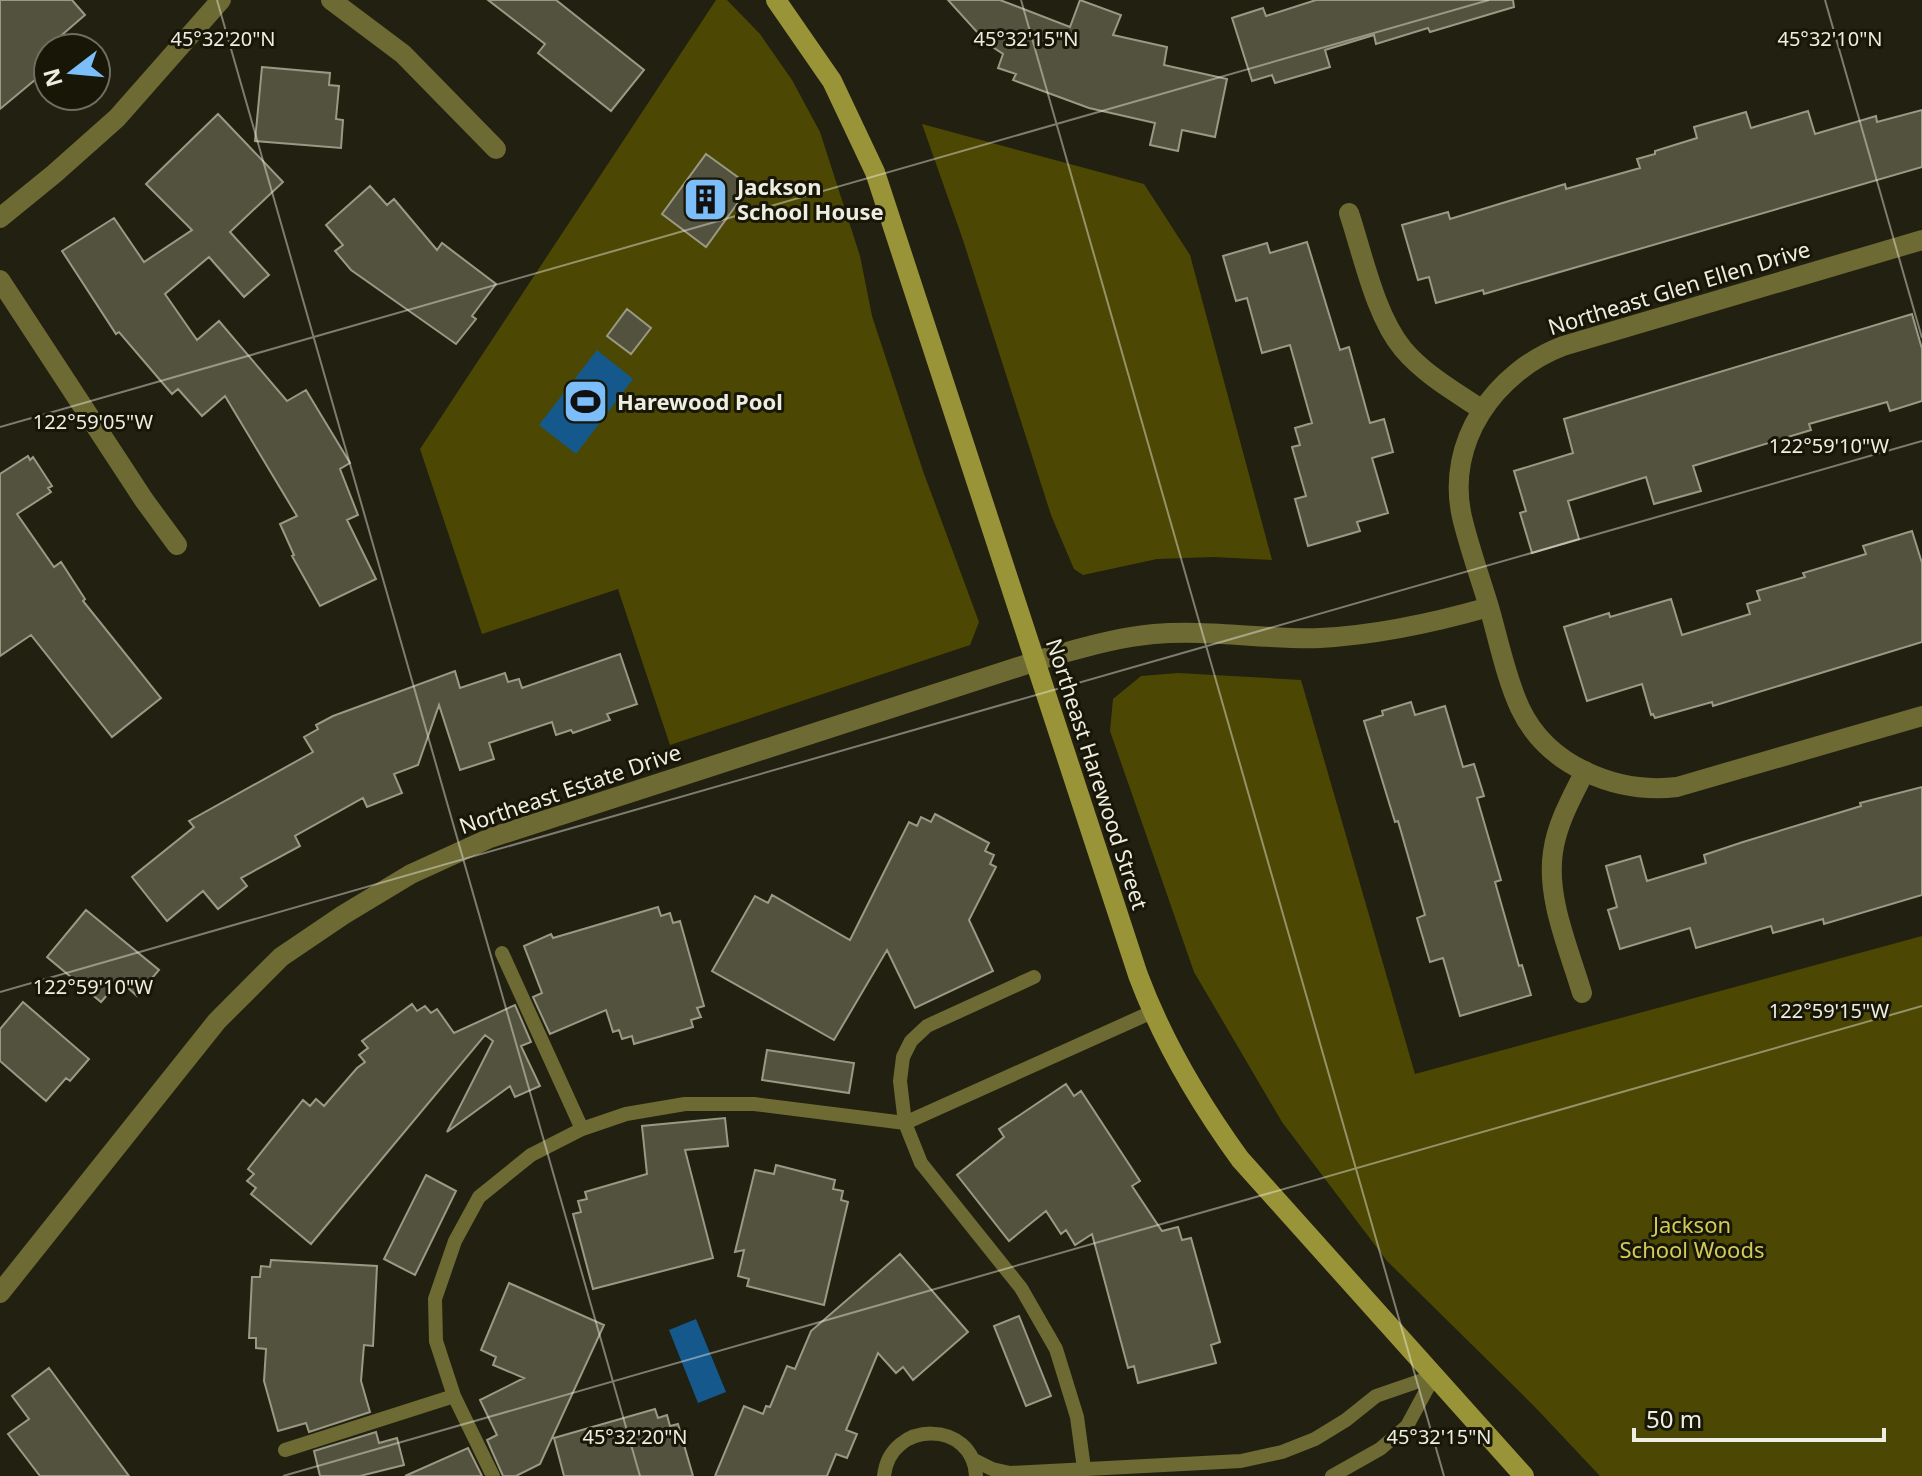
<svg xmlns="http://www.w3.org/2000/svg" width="1922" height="1476" font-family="'Noto Sans',sans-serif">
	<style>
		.green { fill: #4c4803 }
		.water { fill: #15588c }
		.building { fill: #52523f; stroke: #999984; stroke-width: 2 }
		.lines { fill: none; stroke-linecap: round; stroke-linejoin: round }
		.lane { stroke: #6d6a34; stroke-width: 14 }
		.street { stroke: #6d6a34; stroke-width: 20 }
		.secondary { stroke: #9a9438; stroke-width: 20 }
		.ticks { fill: none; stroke: #eeede2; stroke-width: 2; stroke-opacity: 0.45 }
		.labels { text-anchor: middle; stroke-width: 6; stroke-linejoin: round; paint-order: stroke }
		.poi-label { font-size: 22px; font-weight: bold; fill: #eeede2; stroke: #181707; text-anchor: start }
		.street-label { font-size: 22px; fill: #eeede2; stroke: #181707 }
		.park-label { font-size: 22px; fill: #d3ca58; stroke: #181707 }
		.ticks-label { font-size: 20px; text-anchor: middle; fill: #eeede2; stroke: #181707; stroke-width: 6; stroke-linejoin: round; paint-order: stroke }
	</style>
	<rect width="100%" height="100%" fill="#222010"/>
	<!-- green -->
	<path class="green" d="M716,0H727L760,34L792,80L820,132L860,256L872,316L923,471L979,622L970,645L670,745L618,589L482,634L420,449Z
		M922,124L1144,184L1190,255L1272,560L1214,557L1157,559L1083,575L1074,569L1051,515L963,240Z
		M1178,673L1301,680L1415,1074L1922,936V1476H1600L1534,1406L1387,1261L1282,1122L1194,972L1110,731L1113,699L1141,676Z"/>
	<!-- water -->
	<path class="water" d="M597,350L633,379L576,454L539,425Z
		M696,1319L726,1392L698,1403L669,1330Z"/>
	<!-- building -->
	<path class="building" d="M0,0H72L85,15L48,47V69L0,109Z
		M488,0H556L644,70L611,111L538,53L545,44Z
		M948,0H1000L1070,27L1080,0L1121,15L1113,35L1167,47L1164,65L1227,79L1215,137L1182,130L1178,151L1150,145L1155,123L1089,108L1013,80L1016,74L998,68L1003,54L976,36L978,33Z
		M1316,0H1513L1514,7L1430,32L1428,28L1376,44L1374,35L1325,50L1330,67L1275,83L1272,75L1252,81L1232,18L1263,8L1266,16Z
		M262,67L330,73L329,85L339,86L336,119L343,120L341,148L255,141Z
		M1922,110V167L1484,294L1483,290L1436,303L1429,277L1418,280L1402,225L1448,212L1450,219L1565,184L1566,189L1640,168L1637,159L1655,154V151L1697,138L1694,127L1746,112L1751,128L1808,111L1815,134L1876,116L1877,122Z
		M218,114L283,182L230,232L269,275L244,297L209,257L165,294L197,340L219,321L287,401L306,390L350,463L340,469L358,515L347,520L376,579L320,606L292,556L294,555L280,524L297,516L225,396L202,416L178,389L172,394L119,332L116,334L62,251L114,218L144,262L192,230L146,184Z
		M706,154L750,186L706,247L662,214Z
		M370,186L387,205L394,199L437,250L442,243L496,284L472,316L476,319L456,344L351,270L335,251L343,245L326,225Z
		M1307,242L1340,350L1349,347L1370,423L1384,419L1393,452L1372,458L1388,513L1357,522L1360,531L1308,546L1295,499L1306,496L1292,447L1300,445L1295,428L1312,423L1290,345L1262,353L1247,298L1236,301L1223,256L1267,243L1270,253Z
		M627,309L651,328L631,354L607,336Z
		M1912,314L1922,349V401L1890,411L1887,402L1809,424L1811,430L1693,466L1701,491L1654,504L1646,477L1568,501L1579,539L1532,553L1520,513L1526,511L1514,471L1573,453L1564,419Z
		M28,456L30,460L33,457L52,486L48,488L51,492L17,514L54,567L61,562L85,599L83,601L161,698L112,737L31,635L0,656V474Z
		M1912,531L1922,563V642L1713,706L1712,702L1655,718L1653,714L1651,715L1642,684L1587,701L1564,627L1609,613L1610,617L1671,599L1682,635L1750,614L1747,604L1760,600L1757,591L1805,577L1803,573L1866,554L1863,546Z
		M620,654L637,704L607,714L610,720L573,733L571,730L556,735L552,722L489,743L494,759L460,770L439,705L418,765L394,774L402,793L367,807L363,798L295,836L300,846L241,878L247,886L218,909L203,891L167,921L132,877L194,827L189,821L313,752L304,737L318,729L316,725L333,716L455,671L460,688L505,673L508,682L519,679L522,688Z
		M1411,702L1415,715L1445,706L1463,767L1474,764L1484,796L1477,798L1501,880L1495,882L1519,966L1522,965L1531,995L1460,1016L1443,958L1430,962L1417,918L1425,915L1398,821L1395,822L1364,721L1383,715L1382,711Z
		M1922,787V895L1824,924L1823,919L1773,933L1771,926L1696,948L1690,928L1620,949L1608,910L1617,907L1606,866L1640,856L1647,881L1706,863L1704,855L1743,842L1861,806L1860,803Z
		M935,814L989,843L985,851L994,855L990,864L996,867L969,920L993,971L915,1008L887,950L834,1040L712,971L755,896L768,903L772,895L850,940L909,822L917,826L921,817L931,822Z
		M658,907L661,916L670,913L673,923L680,921L704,1006L697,1008L701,1017L691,1020L693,1027L634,1044L632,1036L622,1039L619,1030L613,1032L606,1010L550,1034L533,997L542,993L524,946L551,934L553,938Z
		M86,910L159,970L137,996L127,987L122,992L115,986L101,1002L47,957Z
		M23,1002L89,1059L70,1081L66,1078L46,1101L0,1061V1029Z
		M412,1004L417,1011L425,1006L431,1013L437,1009L454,1033L515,1005L531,1042L521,1046L540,1086L515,1097L510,1086L447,1132L493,1041L485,1035L311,1244L251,1194L256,1188L247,1181L254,1174L248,1169L303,1100L310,1106L316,1099L324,1106L357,1068L365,1062L359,1055L368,1048L362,1041Z
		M767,1050L854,1063L849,1093L762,1080Z
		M1066,1084L1074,1096L1081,1091L1140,1181L1132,1186L1162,1231L1178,1227L1182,1240L1191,1238L1220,1342L1211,1345L1216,1363L1138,1383L1134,1366L1128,1368L1092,1234L1075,1245L1066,1230L1061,1234L1046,1211L1009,1241L957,1175L1004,1137L999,1129Z
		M725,1118L728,1146L685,1150L713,1258L593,1289L573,1214L581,1212L578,1201L587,1199L585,1192L647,1174L642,1126Z
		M776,1165L835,1180L833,1189L843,1191L841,1200L848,1202L824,1305L747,1286L749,1279L738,1276L744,1250L735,1252L755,1170L774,1174Z
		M426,1175L456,1191L415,1275L384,1259Z
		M900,1254L968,1332L913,1380L903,1367L896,1373L878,1353L846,1430L857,1434L847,1458L836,1454L827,1476H715L744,1406L763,1414L766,1406L770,1407L787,1366L795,1369L811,1331Z
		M271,1260L377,1266L373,1346L364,1345L361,1381L370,1412L309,1432L306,1423L278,1431L264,1381L266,1349L256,1348V1338H249L252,1277H260L261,1266L270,1267Z
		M509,1283L604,1325L540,1464L516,1476H503L487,1440L497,1435L480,1400L524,1378L493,1365L496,1357L481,1350Z
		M1019,1316L1051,1396L1026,1406L994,1326Z
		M49,1368L129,1476H40L8,1434L29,1419L12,1396Z
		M655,1409L658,1418L667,1415L670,1426L678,1424L693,1476H564L554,1438Z
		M376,1432L379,1443L397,1438L404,1465L360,1476H320L314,1451Z
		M468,1448L482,1476H405Z"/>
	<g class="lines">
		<!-- lane -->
		<path class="lane" d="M502,953L582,1129
			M1034,977L927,1026L911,1041L903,1057L900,1081L905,1123L921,1163L1021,1288L1056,1349L1077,1417L1085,1476
			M285,1450L454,1396
			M972,1459L992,1469L1010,1473L1241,1461L1282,1452L1315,1439L1346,1420L1376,1396L1434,1376
			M493,1476L454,1396L436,1341L435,1299L455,1241L479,1197L531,1155L582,1129L626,1114L685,1104H754L905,1123L1152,1012
			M884,1476C890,1419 974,1420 976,1476
			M1332,1476L1380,1449L1407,1426L1434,1376"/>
		<!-- street -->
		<path class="street" d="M331,0L403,54L496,149
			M1349,213C1363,255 1375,315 1403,349C1424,374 1455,392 1481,409
			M0,218L54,174L117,118L221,0
			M0,280L144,500L177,545
			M1489,607C1480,577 1469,547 1462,517C1445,442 1495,372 1563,346L1922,240
			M1582,993C1569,949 1546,898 1553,852C1557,823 1572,797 1585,771
			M0,1293L217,1021L281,957L343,915L411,874L490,838L1052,656C1085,647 1119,637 1154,634C1209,629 1265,640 1320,638C1379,635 1433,623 1489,607C1498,638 1506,678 1520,708C1547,766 1616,794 1677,787L1922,716"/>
		<!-- secondary -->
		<path class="secondary" d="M776,0L832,81L875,172L1138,975C1163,1042 1198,1101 1240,1159L1524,1476"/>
	</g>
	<!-- ticks -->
	<path class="ticks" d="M217,0L640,1476M1021,0L1444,1476M1825,0L1922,338M0,427L1489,0M0,992L1922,441M283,1476L1922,1006"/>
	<!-- icons -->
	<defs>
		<symbol id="building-square" viewBox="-11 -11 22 22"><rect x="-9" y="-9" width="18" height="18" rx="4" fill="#7cbef9" stroke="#181707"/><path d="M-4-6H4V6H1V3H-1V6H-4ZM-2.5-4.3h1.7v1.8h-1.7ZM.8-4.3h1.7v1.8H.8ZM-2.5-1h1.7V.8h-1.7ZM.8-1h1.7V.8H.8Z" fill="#111"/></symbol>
		<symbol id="stadium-square" viewBox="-11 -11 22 22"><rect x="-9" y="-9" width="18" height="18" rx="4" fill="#7cbef9" stroke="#181707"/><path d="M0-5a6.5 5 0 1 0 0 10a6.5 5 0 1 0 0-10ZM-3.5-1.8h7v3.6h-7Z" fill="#111"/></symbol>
	</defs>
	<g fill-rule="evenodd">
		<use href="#building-square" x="680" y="174" width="51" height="51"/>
		<use href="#stadium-square" x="560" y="376" width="51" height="51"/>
	</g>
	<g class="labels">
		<!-- poi labels -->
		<g class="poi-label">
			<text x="737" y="195">Jackson<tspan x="737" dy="25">School House</tspan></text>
			<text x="617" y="410">Harewood Pool</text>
		</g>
		<!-- street labels -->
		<g class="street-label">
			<text transform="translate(1679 288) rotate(-17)" y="8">Northeast Glen Ellen Drive</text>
			<text transform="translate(1097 774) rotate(72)" y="8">Northeast Harewood Street</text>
			<text transform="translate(570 789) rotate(-19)" y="8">Northeast Estate Drive</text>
		</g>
		<!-- park labels -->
		<g class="park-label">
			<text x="1692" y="1233">Jackson<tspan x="1692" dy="25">School Woods</tspan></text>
		</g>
	</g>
	<g class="ticks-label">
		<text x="223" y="46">45°32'20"N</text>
		<text x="1026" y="46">45°32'15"N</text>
		<text x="1830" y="46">45°32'10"N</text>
		<text x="93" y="429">122°59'05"W</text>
		<text x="1829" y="453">122°59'10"W</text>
		<text x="93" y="994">122°59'10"W</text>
		<text x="1829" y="1018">122°59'15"W</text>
		<text x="635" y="1444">45°32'20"N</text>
		<text x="1439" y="1444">45°32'15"N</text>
	</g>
	<!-- north arrow -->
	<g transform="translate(72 72) rotate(254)"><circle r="38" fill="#181707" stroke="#6e6d5f" stroke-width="2"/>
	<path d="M0-6L14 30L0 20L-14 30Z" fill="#7cbef9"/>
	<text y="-12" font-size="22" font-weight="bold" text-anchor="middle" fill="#eeede2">N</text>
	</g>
	<!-- scale -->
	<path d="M1634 1428v12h250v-12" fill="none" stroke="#eeede2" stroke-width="4"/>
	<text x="1646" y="1428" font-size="24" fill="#eeede2" stroke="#181707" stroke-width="6" paint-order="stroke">50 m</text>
</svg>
